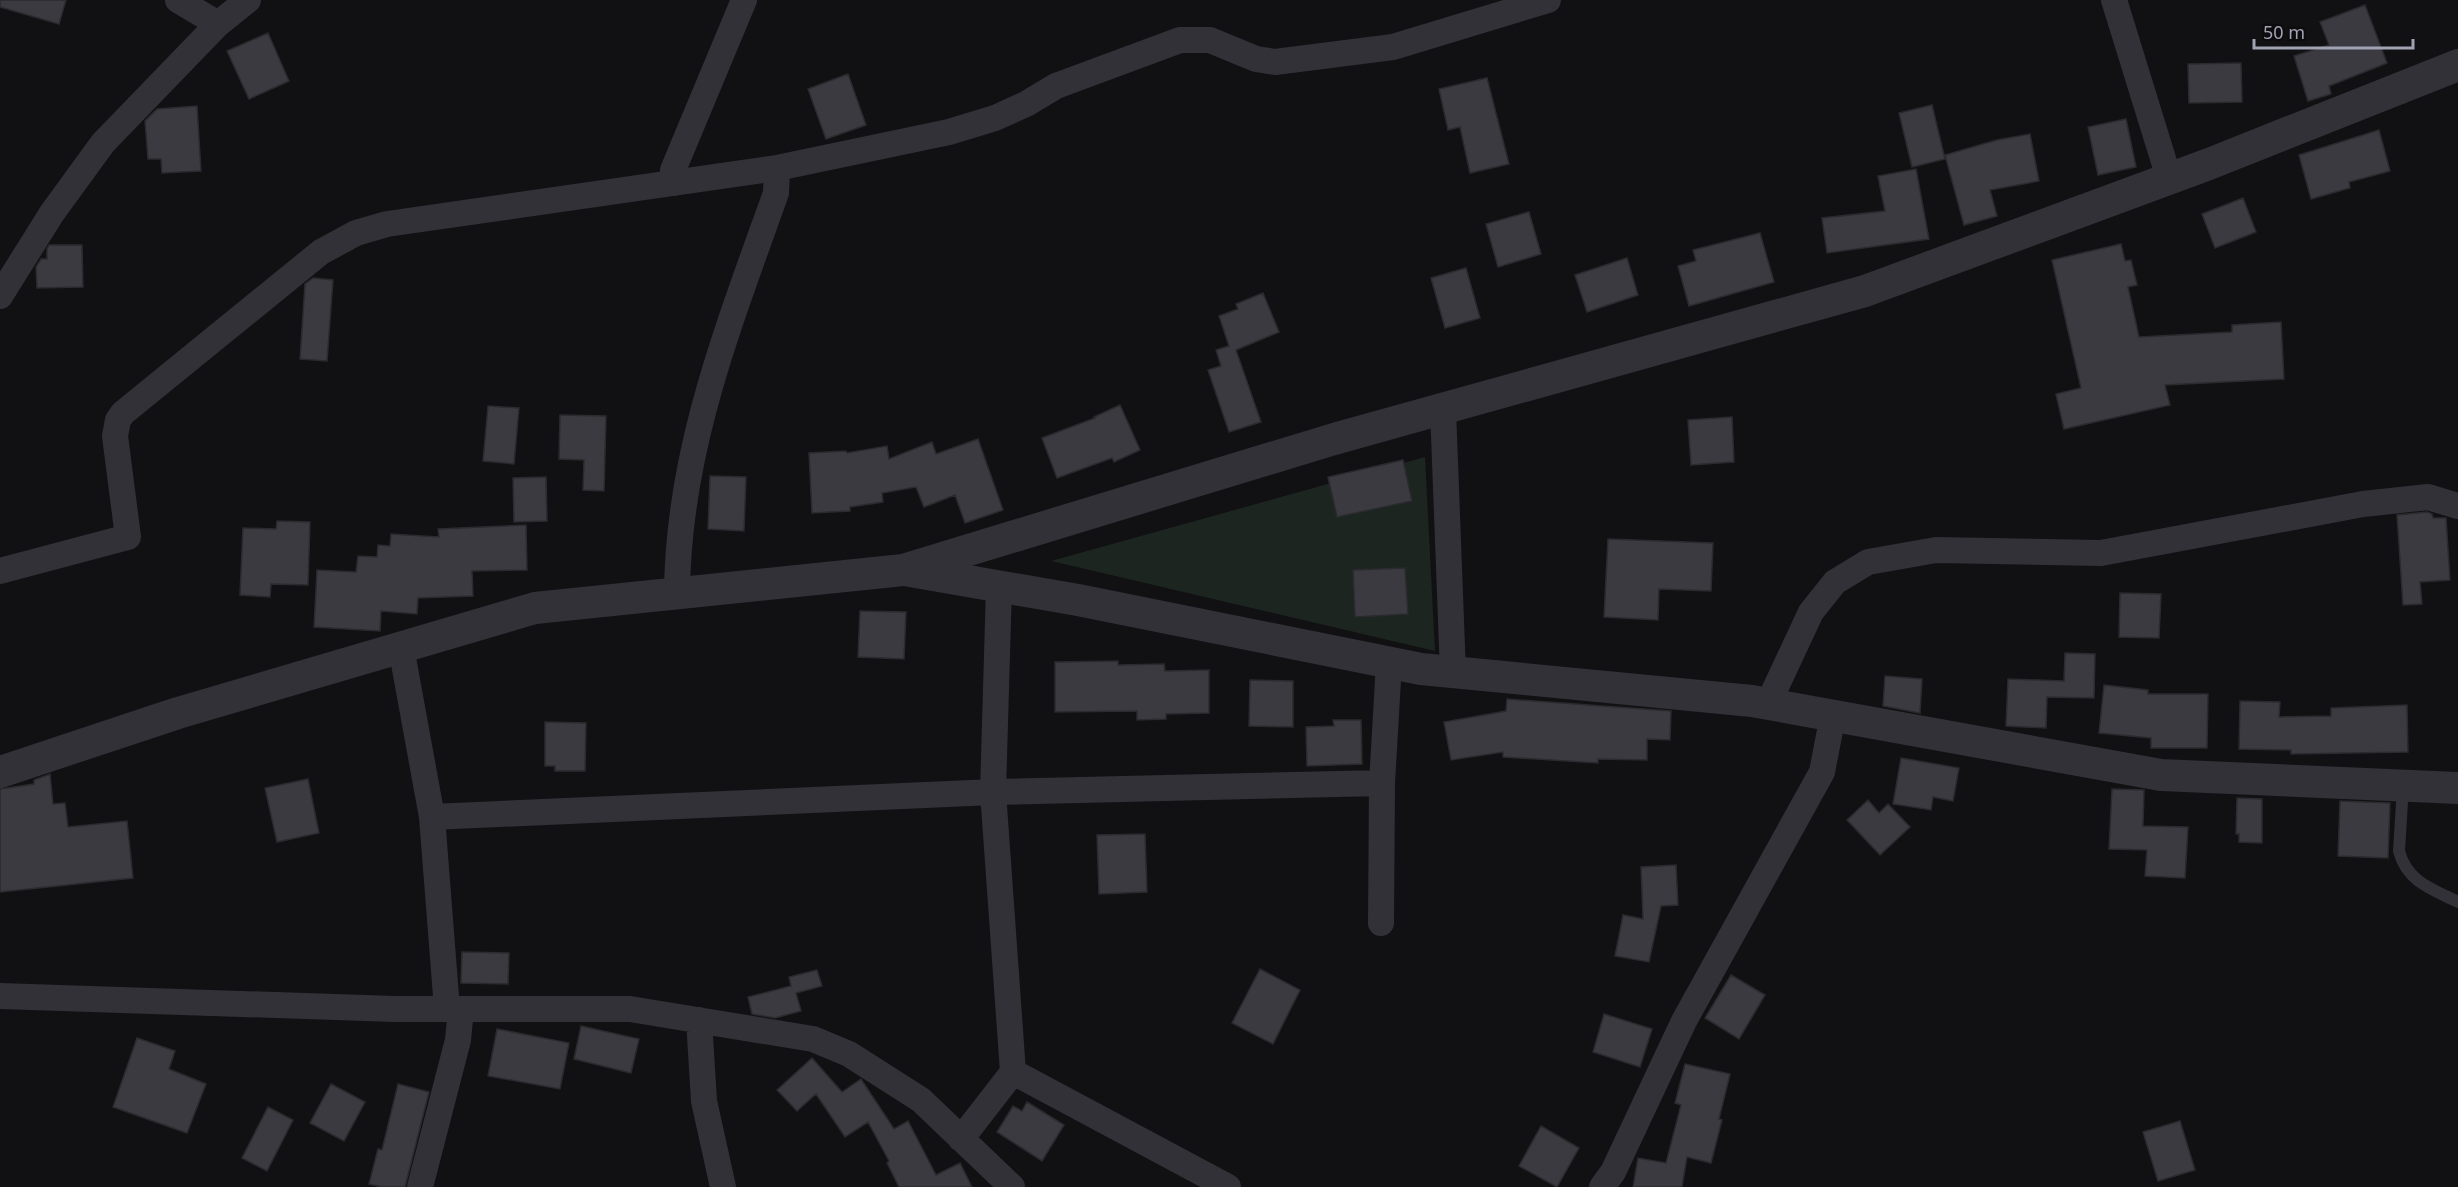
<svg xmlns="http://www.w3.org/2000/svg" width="2458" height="1187" font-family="'Noto Sans',sans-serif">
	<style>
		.green { fill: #1c251f }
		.building { fill: #3a3a40; stroke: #2b2a2e; stroke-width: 1.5 }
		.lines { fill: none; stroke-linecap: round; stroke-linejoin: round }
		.service { stroke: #313137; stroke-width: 12 }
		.minor { stroke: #313137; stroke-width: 26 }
		.tertiary { stroke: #313137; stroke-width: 32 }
	</style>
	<rect width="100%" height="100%" fill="#111012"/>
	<!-- green -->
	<path class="green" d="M1425,457L1435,651L1051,561Z"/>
	<!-- building -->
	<path class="building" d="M0,0H66L59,24L0,7Z
		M2365,5L2387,63L2329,86L2331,94L2308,101L2294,56L2329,45L2320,22Z
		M268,33L289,81L249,99L227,51Z
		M2241,63L2242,102L2189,103L2188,64Z
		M848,74L866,125L826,139L808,89Z
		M1487,78L1509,164L1470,173L1460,127L1448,130L1439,89Z
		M1932,105L1945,159L1912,167L1899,113Z
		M197,106L201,171L162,173L161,159H148L145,121L157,109Z
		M2126,119L2136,167L2098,175L2088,127Z
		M2379,130L2390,171L2349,182L2350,188L2311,199L2299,155Z
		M2030,134L2039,181L1990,190L1997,216L1964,225L1945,155L1997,140Z
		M1916,169L1929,239L1827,253L1822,218L1885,211L1878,176Z
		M2243,198L2256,232L2215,248L2202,214Z
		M1529,212L1541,254L1498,267L1486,224Z
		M1760,233L1774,282L1689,306L1678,266L1696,261L1693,250Z
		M2121,244L2125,261L2131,260L2137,285L2128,287L2139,337L2232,332V325L2281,322L2284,379L2165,385L2170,405L2064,429L2056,394L2081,388L2052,260Z
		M49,245H82L83,287L37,288L36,267L41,259H47V249Z
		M1627,258L1638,295L1587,312L1575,275Z
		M1466,268L1480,318L1445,328L1431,278Z
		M313,278L333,280L327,361L300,359L305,284Z
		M1263,293L1279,332L1236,350L1261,422L1229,432L1208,370L1221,366L1216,350L1229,346L1219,316L1238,309L1236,304Z
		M1120,405L1140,450L1114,462L1112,458L1057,478L1042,438L1095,418L1094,417Z
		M488,406L519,408L514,464L483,461Z
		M560,415L606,416L604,491L583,490L584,460L559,459Z
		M1732,417L1734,462L1691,465L1688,420Z
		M978,439L1003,510L965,523L955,495L924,507L916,487L882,493L883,502L850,507V511L812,513L809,453L846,451L847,453L887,446L889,459L932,442L936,454Z
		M1403,460L1412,501L1337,517L1328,477Z
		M710,476L746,477L744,531L708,529Z
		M546,477L547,521L514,522L513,478Z
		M2427,512L2432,514L2433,518H2446L2450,580L2420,582L2422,604L2403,605L2397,515Z
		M277,521L310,522L308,585L271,584L270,597L240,595L243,528L276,529Z
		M526,525L527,570L472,571L473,596L418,598L417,614L381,611L380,631L314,627L317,570L356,572L358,556L377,557L378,545L390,546L391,534L439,537L438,529Z
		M1608,539L1713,543L1711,591L1659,589L1658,620L1604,617Z
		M1405,568L1408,614L1355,617L1353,570Z
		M2120,593L2161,594L2159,638L2119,637Z
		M860,611L906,612L904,659L858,657Z
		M2065,653L2095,654L2094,698L2047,697L2046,728L2006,726L2008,679L2064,681Z
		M1118,661V665L1164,664L1165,671L1209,670V713L1166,714V719L1137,720V711L1055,712V662Z
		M1885,676L1922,679L1920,713L1883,706Z
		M1250,680L1293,681V727L1249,726Z
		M2104,685L2148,690V694H2208L2207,748H2151V738L2099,733Z
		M1507,699L1671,711L1670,740L1647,739V760L1598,759V763L1503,757V752L1451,760L1444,722L1506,711Z
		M2240,701L2280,702L2279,717L2331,716V708L2407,705L2408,752L2291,754V750L2239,749Z
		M1333,720H1361L1362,764L1307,766L1306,727L1334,726Z
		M545,722L586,723L585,771H555V766H545Z
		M1901,758L1959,768L1953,801L1933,797L1931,810L1893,804Z
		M50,774L53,804L65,803L68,827L127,821L133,878L0,892V789L34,784V780Z
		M308,779L319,833L277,842L265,788Z
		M2112,789L2144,790L2143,826L2188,827L2185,878L2145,876L2147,850L2109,849Z
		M2237,798L2262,799V843L2239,842V834H2236Z
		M1868,800L1879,813L1888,804L1910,827L1880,855L1847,820Z
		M2340,801L2390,803L2388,858L2338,856Z
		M1145,834L1147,892L1099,894L1097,835Z
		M1676,865L1678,905L1661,906L1649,962L1615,956L1623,915L1643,919L1641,867Z
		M462,952L509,953L508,984L461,983Z
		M1260,969L1300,990L1273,1044L1232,1023Z
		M817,970L822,986L796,993L801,1011L775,1018L752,1014L748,997L791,986L789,977Z
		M1731,975L1765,995L1739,1039L1705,1018Z
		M1604,1014L1652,1029L1640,1067L1593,1052Z
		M581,1026L639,1039L631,1073L574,1059Z
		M497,1029L569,1043L560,1089L488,1076Z
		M137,1038L175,1051L169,1069L206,1084L187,1133L113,1107Z
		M812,1058L842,1092L861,1079L894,1129L908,1121L936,1175L960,1163L972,1187H899L887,1163L889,1161L868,1122L845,1137L816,1094L797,1111L777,1090Z
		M1685,1064L1730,1074L1719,1119L1722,1120L1711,1163L1687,1157L1682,1187H1633L1638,1158L1666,1163L1681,1105L1675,1103Z
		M331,1084L365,1102L344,1141L310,1123Z
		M398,1084L429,1092L405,1187H382L369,1184L378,1149L382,1150Z
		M1027,1102L1064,1125L1042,1161L997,1132L1013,1106L1022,1111Z
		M268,1107L293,1120L267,1171L242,1158Z
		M2180,1121L2195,1170L2158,1181L2143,1132Z
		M1541,1126L1579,1148L1557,1187L1519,1166Z"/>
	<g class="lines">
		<!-- service -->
		<path class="service" d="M2403,786L2399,851C2407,882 2432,889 2458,902"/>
		<!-- minor -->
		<path class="minor" d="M178,0L218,24
			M2114,0L2169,178
			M674,183L673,170L744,0
			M0,296L52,213L103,143L218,24L248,0
			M1443,409L1453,673
			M0,571L128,537L115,436L118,420L123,413L321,252L356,233L387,224L777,168L949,132L995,118L1026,104L1056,86L1180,40H1210L1256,59L1275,62L1393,47L1548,0
			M677,593C678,451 729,325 776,193L777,168
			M401,647L432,817L447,1009
			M1768,704L1811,612L1835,582L1868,562L1936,550L2101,553L2363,504L2428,497L2458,506
			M432,817L993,792L1382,783
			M1381,923L1382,783L1389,663
			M0,996L395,1009H630L813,1039L849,1054L921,1100L1012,1187
			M699,1020L704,1101L723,1187
			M1013,1072L1228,1187
			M961,1139L1013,1072L993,792L999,586
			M420,1187L458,1040L461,1009
			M1602,1187L1613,1172L1684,1021L1822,772L1833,715"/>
		<!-- tertiary -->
		<path class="tertiary" d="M910,571L1078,600L1421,669L1752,701L2161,775L2458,788
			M0,772L178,713L535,608L903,570L1334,439L1865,291L2209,164L2458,65"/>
	</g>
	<!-- scale -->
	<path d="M2254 39v9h159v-9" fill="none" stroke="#a1a2b4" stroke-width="3"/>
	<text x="2263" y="39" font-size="18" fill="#a1a2b4" stroke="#0c0b0d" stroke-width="4.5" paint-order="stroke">50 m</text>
</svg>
